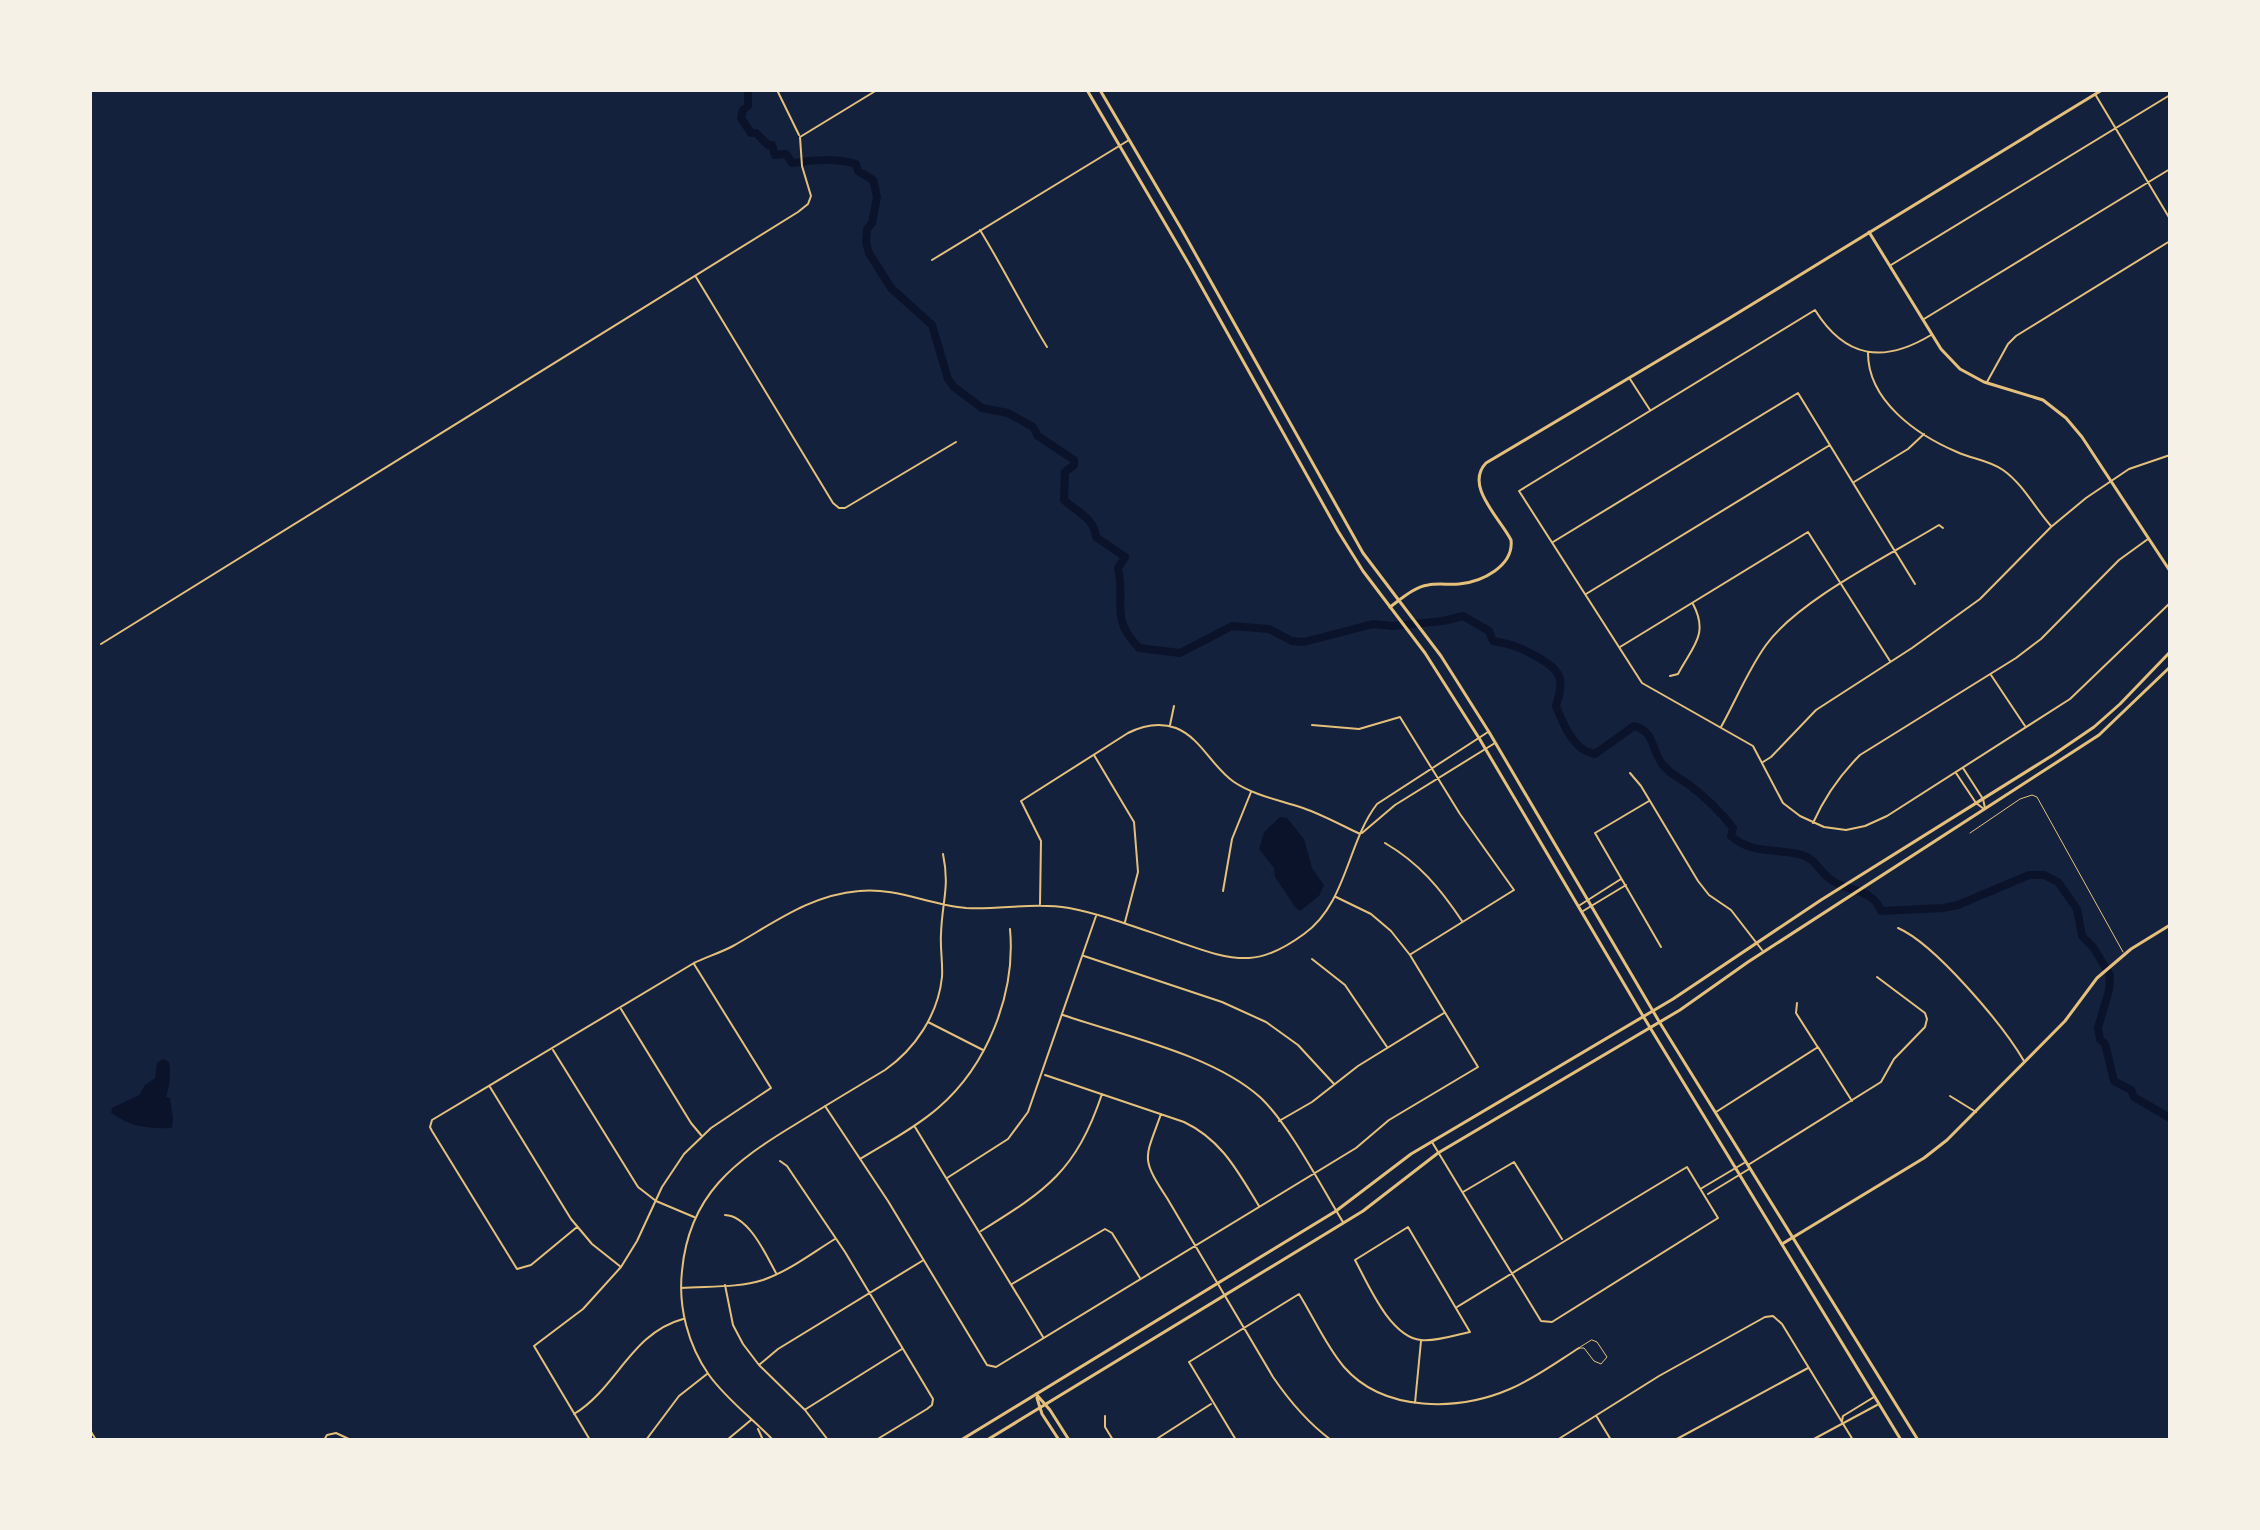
<svg xmlns="http://www.w3.org/2000/svg" width="2260" height="1530" font-family="'Asap Condensed',sans-serif">
	<style>
		.water { fill: #0b132b }
		.lines { fill: none; stroke-linecap: round; stroke-linejoin: round }
		.river { stroke: #0b132b; stroke-width: 8 }
		.service { stroke: #e5c07b; stroke-width: 1 }
		.minor { stroke: #e5c07b; stroke-width: 2 }
		.tertiary { stroke: #e5c07b; stroke-width: 3 }
		.secondary { stroke: #e5c07b; stroke-width: 3 }
	</style>
	<rect width="100%" height="100%" fill="#14213d"/>
	<!-- water -->
	<path class="water" d="M1280,817L1287,818L1304,839L1312,868L1324,885L1319,896L1300,911L1295,907L1275,877L1274,868L1259,849L1264,832Z
		M163,1059L169,1062C171,1074 170,1085 166,1097L170,1098L173,1118L172,1128C148,1129 131,1127 111,1113L112,1108L139,1095L145,1085L155,1078L157,1063Z"/>
	<g class="lines">
		<!-- river -->
		<path class="river" d="M748,90V106L743,110L741,118L751,133H756L768,145H772L775,155L786,154L792,163C814,160 835,158 856,164L858,171L873,180L877,197L872,223L867,229L866,242L869,253L891,288L932,325L948,379L954,387L982,408L1008,413L1033,427L1038,436L1074,460V465L1065,472L1064,500C1077,512 1094,518 1096,537L1125,557L1118,568C1126,604 1109,617 1139,648L1180,653L1232,626L1269,629L1292,641L1304,642L1373,624L1393,626L1443,621L1463,616L1489,631L1493,641C1512,644 1524,649 1541,659C1563,672 1564,681 1556,706C1563,724 1574,751 1595,754L1634,726C1655,731 1651,750 1663,765C1669,773 1679,778 1688,784C1704,796 1721,812 1733,828L1731,836C1752,855 1778,848 1802,855C1816,859 1819,871 1830,879C1846,892 1873,888 1881,911L1943,908L1958,905L2029,875H2044L2058,882L2077,909L2082,936L2093,947L2110,975L2109,990L2098,1028L2100,1039L2105,1044L2114,1081L2131,1090L2134,1097L2170,1118"/>
		<!-- service -->
		<path class="service" d="M1970,833L2020,799L2032,795L2037,797L2123,952
			M1592,1340L1597,1342L1607,1357L1601,1364L1594,1361L1584,1348H1579Z"/>
		<!-- minor -->
		<path class="minor" d="M777,90L799,135
			M2095,94L2170,219
			M980,230C1004,269 1023,308 1047,347
			M932,260L1129,140
			M1891,265L2170,95
			M696,277L833,503L839,508H845L956,442
			M1924,319L2170,169
			M1931,335C1883,364 1845,358 1815,310L1519,491L1642,683L1753,746L1783,803L1800,816L1824,827L1846,830L1865,826L1887,816L2070,699L2170,603
			M1868,353C1868,401 1917,435 1957,452C1972,459 1989,460 2003,470C2023,484 2035,508 2051,526
			M1630,379L1650,410
			M1987,382L2008,344L2016,336L2170,241
			M1854,482L1908,449L1924,434
			M1553,542L1798,393L1915,584
			M1586,594L1830,445
			M101,644L798,212L808,204L811,196L802,166L800,137L877,90
			M1620,647L1808,532L1890,661
			M1991,675L2025,726
			M1670,676L1678,674C1693,646 1709,634 1693,604
			M1170,725L1174,706
			M1312,725L1359,729L1400,717L1460,814L1514,890L1411,954
			M1721,727C1736,700 1748,670 1766,645C1798,600 1890,555 1939,525L1943,528
			M1094,755L1134,822L1138,872L1125,922
			M1763,762L1771,757L1816,710L1912,648L1980,599L2051,527L2086,498L2129,469L2170,455
			M1963,768L1983,799L1985,808
			M1630,773L1641,786L1698,881L1709,895L1731,910L1762,950
			M1956,773L1976,803L1984,809
			M1649,801L1595,833L1661,947
			M1813,823C1825,796 1839,776 1860,755L2016,658L2041,639L2119,560L2148,539
			M1362,833L1395,805L1495,743
			M1385,843C1419,863 1440,888 1462,921
			M1223,891L1232,839L1251,792
			M1040,904L1041,841L1021,801L1128,733C1144,725 1159,722 1176,728C1201,738 1212,767 1234,782C1255,796 1280,800 1303,808C1323,815 1341,825 1360,834
			M1580,905L1621,879
			M1583,911L1626,885
			M1898,928C1935,944 2003,1025 2024,1061
			M1084,956L1222,1002L1266,1022L1298,1045L1334,1084
			M1312,959L1345,985L1387,1047
			M1797,1003L1796,1013L1817,1046
			M621,1009L691,1123L701,1135
			M1063,1015C1124,1036 1214,1055 1261,1098C1290,1126 1321,1186 1343,1222
			M928,1022L983,1050
			M553,1050L638,1187L656,1201L694,1217
			M1045,1075L1184,1122C1222,1140 1238,1172 1259,1206
			M490,1087L571,1219L592,1244L621,1267
			M1950,1096L1976,1112
			M825,1106L888,1201L987,1365L996,1367L1356,1148L1389,1120L1478,1067L1410,955L1391,931L1371,914L1336,897
			M1716,1112L1818,1047L1852,1101
			M1161,1114C1145,1159 1140,1157 1167,1198L1273,1377C1290,1402 1307,1422 1331,1440
			M1279,1121L1312,1102L1358,1066L1444,1013
			M915,1127L1043,1337
			M1432,1142C1468,1202 1505,1262 1541,1321L1552,1322L1718,1218L1687,1167C1610,1213 1534,1260 1457,1307
			M860,1159C886,1143 915,1128 938,1108C987,1066 1016,994 1010,929
			M780,1161L787,1166L845,1252L933,1399L932,1405L927,1409L876,1440
			M1748,1165L1881,1082L1894,1059L1925,1027L1927,1019L1925,1013L1877,977
			M947,1178L1008,1139L1028,1112L1096,916
			M1702,1188L1744,1163
			M1463,1192L1514,1162L1562,1239
			M1708,1194L1749,1169
			M725,1215C749,1216 766,1255 776,1273
			M577,1227L531,1265L517,1269L432,1131L430,1127L432,1120L694,963C706,957 720,953 733,946C774,923 810,895 859,891C896,887 929,905 966,908C1000,910 1034,902 1069,908C1106,915 1143,930 1179,942C1202,950 1225,959 1249,958C1269,957 1289,945 1304,934C1347,903 1347,843 1377,804L1488,732
			M1408,1227L1470,1332C1455,1335 1436,1342 1421,1340C1390,1337 1368,1284 1355,1260Z
			M981,1231C1047,1190 1076,1171 1102,1094
			M1012,1284L1105,1229L1112,1233L1140,1278
			M725,1285L733,1325L743,1344L759,1365L805,1410L828,1440
			M681,1288C708,1286 738,1288 763,1280C789,1271 812,1253 835,1239
			M759,1365L778,1349L922,1261
			M1415,1403L1421,1341
			M806,1409L902,1349
			M574,1414C617,1388 631,1333 683,1319
			M1105,1416V1427L1113,1440
			M1597,1417L1611,1440
			M1842,1421L1843,1416L1874,1397
			M758,1429L763,1440
			M90,1430L96,1440
			M324,1440L327,1435L336,1433L351,1440
			M590,1440L534,1346L583,1309L621,1267L637,1241L662,1187L684,1154L711,1128L771,1088L694,964
			M646,1440L679,1396L707,1374
			M727,1440L751,1420
			M773,1440C752,1418 727,1400 709,1375C688,1345 678,1307 682,1271C689,1194 735,1161 796,1124C825,1106 855,1088 885,1070C915,1049 938,1015 942,977C943,963 940,948 941,934C942,901 950,888 943,854
			M1155,1440L1211,1404
			M1236,1440L1189,1362L1299,1294C1314,1318 1326,1346 1344,1367C1384,1413 1459,1411 1510,1389C1534,1379 1557,1362 1579,1348
			M1557,1440L1659,1376L1765,1317L1773,1316L1782,1324L1853,1440
			M1675,1440L1808,1368
			M1812,1440L1877,1405"/>
		<!-- tertiary -->
		<path class="tertiary" d="M1869,232L1941,349L1960,369L1984,382L2043,400L2066,418L2082,437L2170,571
			M1390,607C1401,599 1414,587 1428,585C1438,583 1449,585 1459,584C1482,582 1514,566 1511,540C1500,518 1464,486 1486,463L1728,319L2102,90
			M1782,1244L1924,1158L1947,1140L2065,1021L2097,978L2131,949L2170,925"/>
		<!-- secondary -->
		<path class="secondary" d="M1087,90L1190,266L1338,531L1363,571L1425,653L1479,738L1643,1016L1901,1440
			M1100,90L1182,230L1363,553L1441,656L1489,732L1660,1023L1918,1440
			M1036,1394L1050,1410L1069,1440
			M1037,1398L1042,1414L1059,1440
			M961,1440L1336,1211L1411,1154L1673,999L1821,900L2053,755L2094,727L2120,704L2170,652
			M987,1440L1363,1211L1438,1153L1680,1010L1748,962L2099,735L2170,667"/>
	</g>
	<!-- border -->
	<rect width="2260" height="1530" fill="none" stroke="#f6f1e7" stroke-width="184"/>
</svg>
